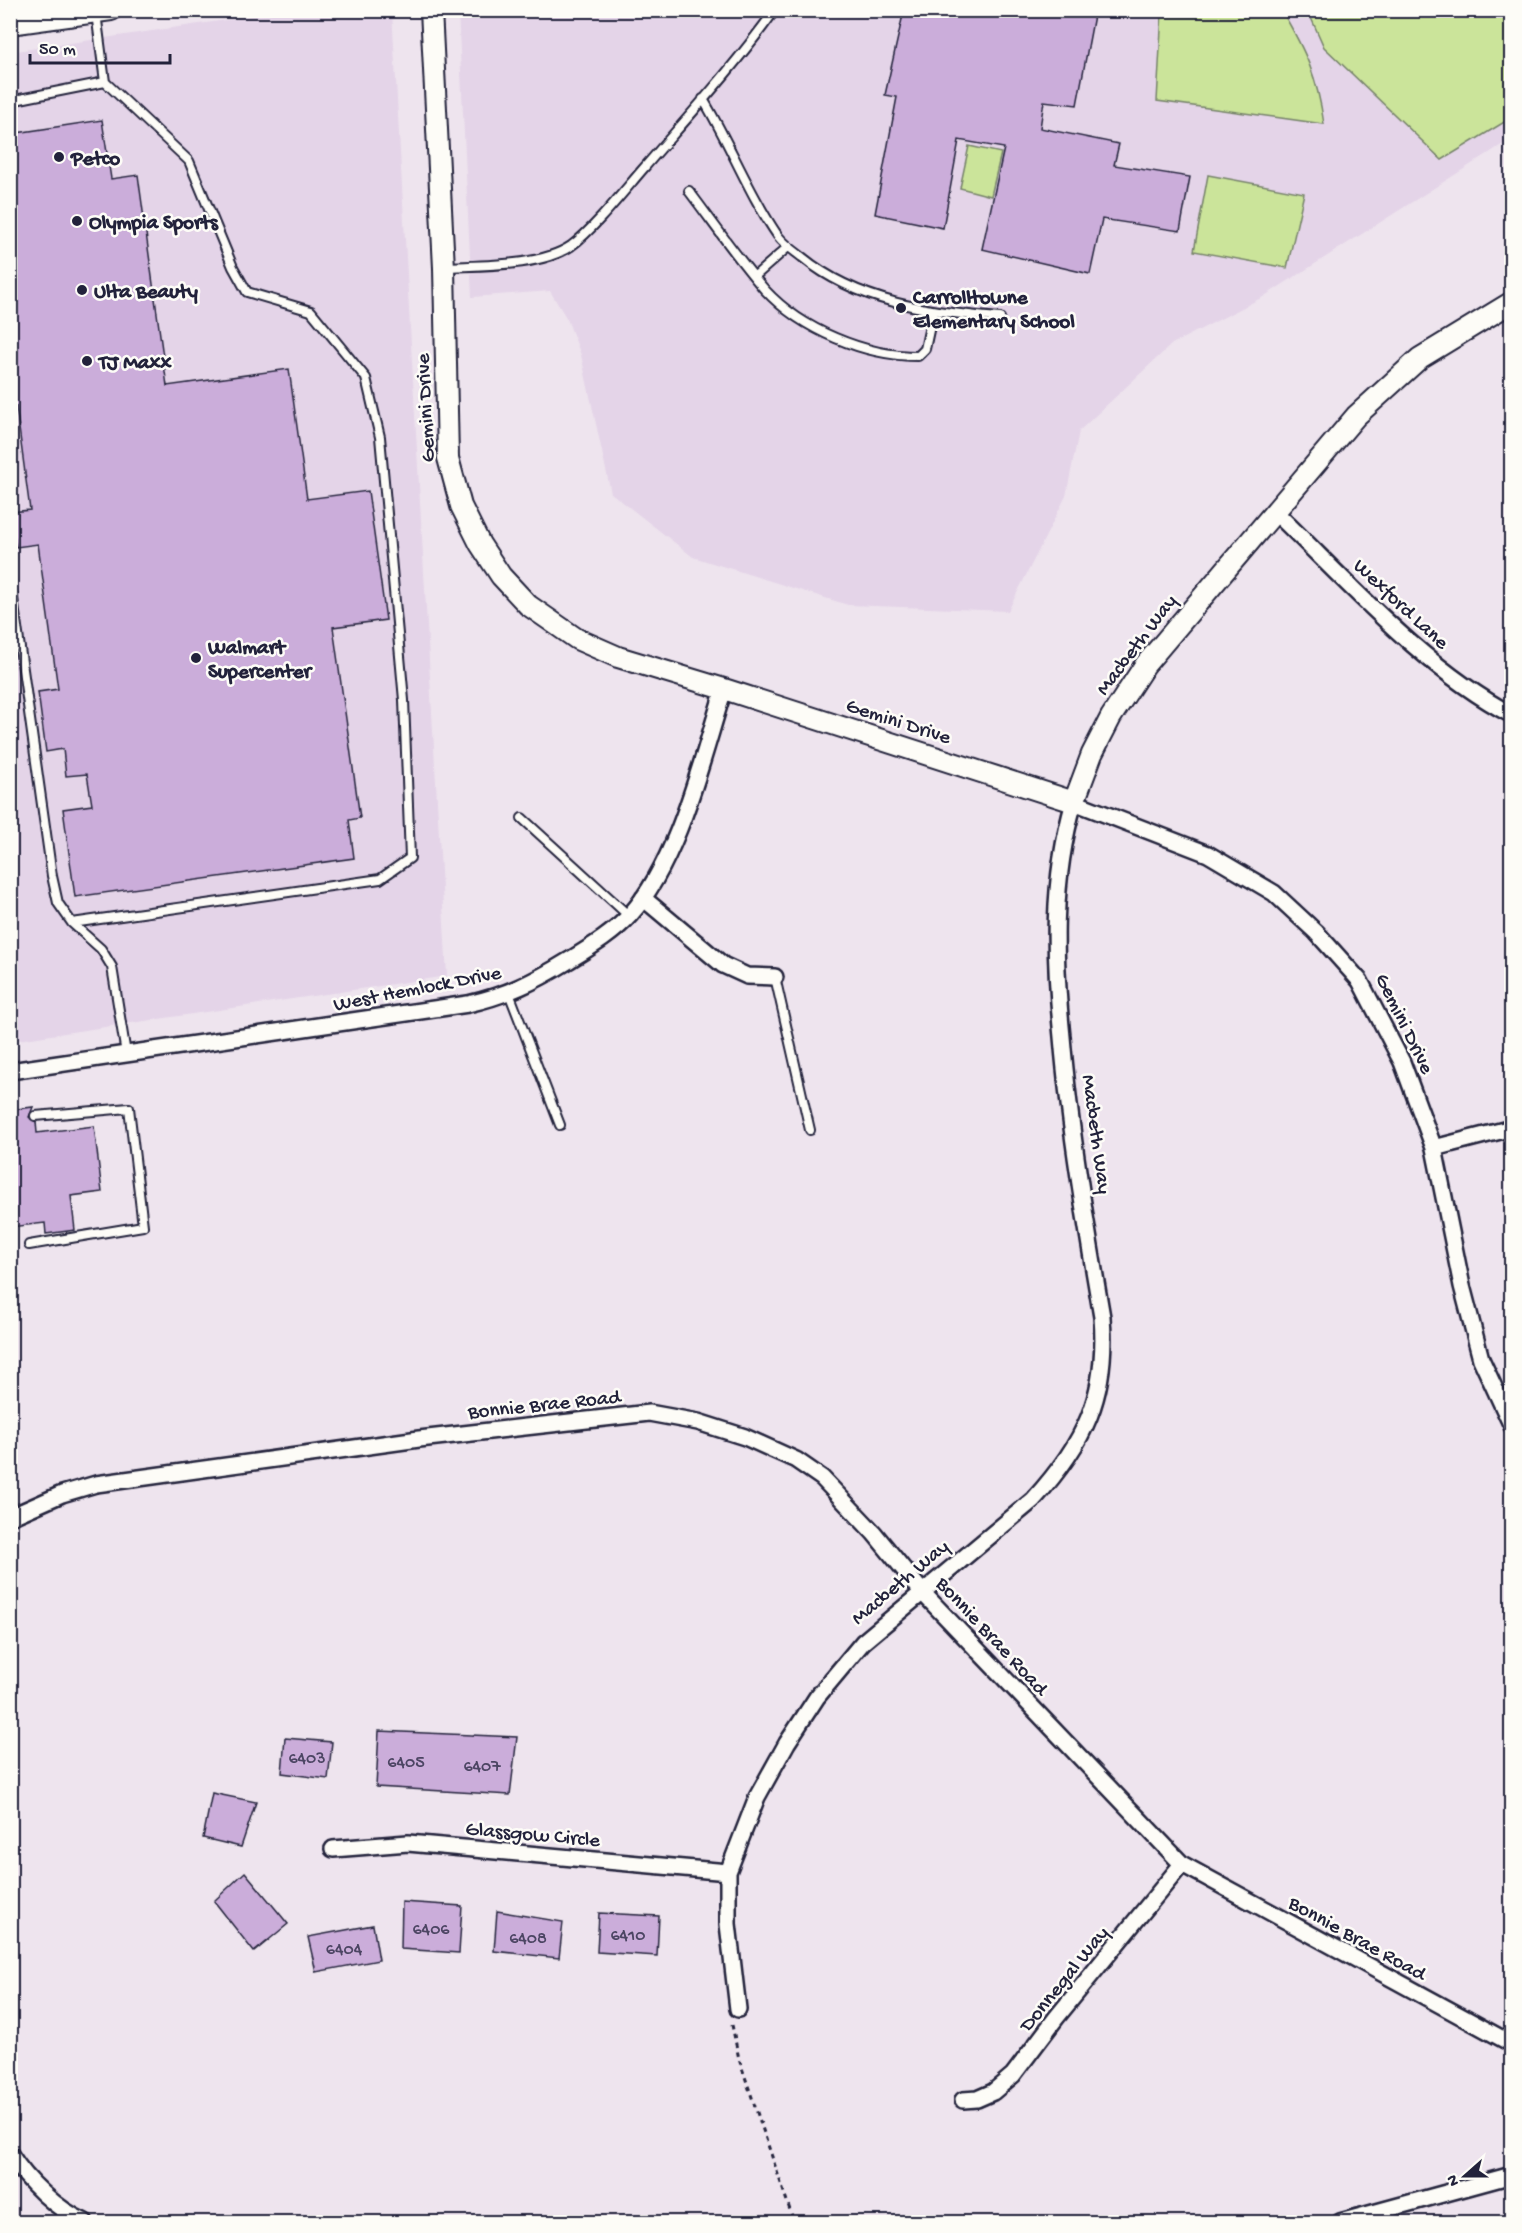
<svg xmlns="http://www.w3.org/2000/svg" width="1522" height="2233" font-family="'Gochi Hand',sans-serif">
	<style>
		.built { fill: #e4d4e8 }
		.green { fill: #cbe49a; stroke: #76836a; stroke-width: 1.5 }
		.building { fill: #cbadda; stroke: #22223b; stroke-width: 1.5 }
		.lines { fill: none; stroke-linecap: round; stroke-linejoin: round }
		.service-casing { stroke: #22223b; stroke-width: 12 }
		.minor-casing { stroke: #22223b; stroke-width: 20 }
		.tertiary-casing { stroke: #22223b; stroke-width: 24 }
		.path { stroke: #22223b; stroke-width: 3; stroke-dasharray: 4.5 4.5; stroke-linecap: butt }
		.service { stroke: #fdfcf7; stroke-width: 8 }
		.minor { stroke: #fdfcf7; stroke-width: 15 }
		.tertiary { stroke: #fdfcf7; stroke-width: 20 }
		.poi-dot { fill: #22223b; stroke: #fdfcf7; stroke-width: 2 }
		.labels { text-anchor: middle; stroke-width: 5; stroke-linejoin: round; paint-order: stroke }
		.number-label { font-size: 18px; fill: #4c4563 }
		.poi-label { font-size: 21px; font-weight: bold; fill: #22223b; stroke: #fdfcf7; text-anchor: start }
		.street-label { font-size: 21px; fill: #22223b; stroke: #fdfcf7 }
	</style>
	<rect width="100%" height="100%" fill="#eee4ee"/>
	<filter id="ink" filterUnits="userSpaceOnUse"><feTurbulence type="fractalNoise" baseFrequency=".0167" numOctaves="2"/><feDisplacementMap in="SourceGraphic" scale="12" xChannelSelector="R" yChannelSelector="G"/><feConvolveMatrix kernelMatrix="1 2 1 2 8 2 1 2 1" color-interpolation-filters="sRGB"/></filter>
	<g filter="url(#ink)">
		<!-- built -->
		<path class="built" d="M286,11H392L447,976L11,1041L10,52Z
			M458,11H1511V139L1263,297L1172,344L1079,431L1066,496L1008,611L848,605L693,557L611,493L581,355L567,319L550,291L472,297Z"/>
		<!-- green -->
		<path class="green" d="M1501,10L1511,15V118L1442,160L1324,47L1308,11Z
			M1162,11H1282C1306,52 1317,76 1324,124L1157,101Z
			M969,146L1001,153L991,196L960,188Z
			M1208,175L1304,193L1287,268L1194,251Z"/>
		<!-- building -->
		<path class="building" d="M904,10H1095L1077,105L1044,101L1040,128L1119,144L1114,165L1190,177L1180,231L1102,219L1090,274L982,249L1004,148L959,140L943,228L875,214L897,97L885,95Z
			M102,120L111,179L138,175L167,386L289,369L307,499L368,491L386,620L333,627L360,818L349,820L354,858L75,897L63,809L92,805L87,774L66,776L63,749L46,752L38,692L58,689L38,544L16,547L11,512L30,510L16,406L10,407V134Z
			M33,1107L29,1117L36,1122L37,1133L94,1126L102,1192L71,1196L75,1230L46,1234L45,1223L10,1227V1110Z
			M379,1731L517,1737L510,1795L376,1787Z
			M285,1738L332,1742L328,1779L282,1773Z
			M212,1793L256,1802L241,1847L203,1838Z
			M245,1872L288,1924L254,1952L214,1901Z
			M402,1902L462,1906L459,1953L401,1949Z
			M497,1911L563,1922L559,1958L494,1951Z
			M599,1913L659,1916L657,1956L597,1952Z
			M373,1925L379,1960L316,1972L308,1937Z"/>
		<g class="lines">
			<defs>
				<path id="service" d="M703,99C729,142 750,196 778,236C784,244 794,251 802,257C858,303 930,312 1000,318
					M10,101L105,82L96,13
					M689,191C714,224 738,259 765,290C802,330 865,356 918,356L925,349L933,312
					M445,267C482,265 540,267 571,246C593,230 624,191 643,169C688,117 735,66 775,10
					M755,276L788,247
					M10,577L52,876L58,903L72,923L101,949L112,967L126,1054
					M522,818L629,916
					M72,923L380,879L410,858L404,700L380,437L366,378L311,311L247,292L233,267L189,161L105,82
					M775,977L810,1130
					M509,993L560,1125
					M29,1245L143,1226L129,1108L35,1116"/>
				<path id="minor" d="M1274,511C1345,579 1424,669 1512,715
					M643,898L723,965L747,976L775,977
					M10,1071L468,1004C507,995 534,982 568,961C589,948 613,934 630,915C679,860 702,758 724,689
					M1434,1148L1512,1128
					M10,1517L62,1494L96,1484L419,1439L649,1413L698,1422L745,1437L796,1460L822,1478L874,1533L923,1593L1182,1864L1512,2044
					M333,1849L408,1843L728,1872
					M738,2009L728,1924V1872L757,1797L787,1743L817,1697L863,1642L1033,1500C1085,1443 1108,1395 1102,1317C1086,1224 1070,1131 1062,1037C1054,956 1051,882 1074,802L1208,854L1274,893L1316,932L1360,981L1402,1062L1434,1148L1462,1286L1481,1359L1512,1426
					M963,2100L977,2099L993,2092L1013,2075L1056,2018L1182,1864
					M10,2154C27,2181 57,2210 85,2222
					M1340,2222L1512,2175"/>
				<path id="tertiary" d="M431,10L444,268L448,458L461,506L480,544L501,576L528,605L577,639L618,657L724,689L1074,802L1092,754L1111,717L1145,665L1356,416L1420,358L1512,302
					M10,24L111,10"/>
			</defs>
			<!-- service casing -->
			<use href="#service" class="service-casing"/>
			<!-- minor casing -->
			<use href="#minor" class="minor-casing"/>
			<!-- tertiary casing -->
			<use href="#tertiary" class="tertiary-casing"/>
			<!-- path -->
			<path class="path" d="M732,2025L739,2059L794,2222"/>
			<!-- service -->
			<use href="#service" class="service"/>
			<!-- minor -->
			<use href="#minor" class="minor"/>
			<!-- tertiary -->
			<use href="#tertiary" class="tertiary"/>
		</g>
	</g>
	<!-- markers -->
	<g class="poi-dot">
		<circle cx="59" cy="157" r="6"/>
		<circle cx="77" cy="221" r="6"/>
		<circle cx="82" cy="290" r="6"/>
		<circle cx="901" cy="308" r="6"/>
		<circle cx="87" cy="361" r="6"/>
		<circle cx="196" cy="658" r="6"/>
	</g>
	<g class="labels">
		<!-- number labels -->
		<g class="number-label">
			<text x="307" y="1763">6403</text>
			<text x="406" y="1767">6405</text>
			<text x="482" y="1771">6407</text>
			<text x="431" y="1934">6406</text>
			<text x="628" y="1940">6410</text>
			<text x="528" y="1943">6408</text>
			<text x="344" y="1954">6404</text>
		</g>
		<!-- poi labels -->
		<g class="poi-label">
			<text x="71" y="164">Petco</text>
			<text x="89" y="228">Olympia Sports</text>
			<text x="94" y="297">Ulta Beauty</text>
			<text x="913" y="303">Carrolltowne<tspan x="913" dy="24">Elementary School</tspan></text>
			<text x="99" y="368">TJ Maxx</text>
			<text x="208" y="653">Walmart<tspan x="208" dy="24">Supercenter</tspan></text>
		</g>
		<!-- street labels -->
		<g class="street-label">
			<text transform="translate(424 408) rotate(-93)" y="7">Gemini Drive</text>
			<text transform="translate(1402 603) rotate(43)" y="7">Wexford Lane</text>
			<text transform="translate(1135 644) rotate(-53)" y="7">Macbeth Way</text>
			<text transform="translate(899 720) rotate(18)" y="7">Gemini Drive</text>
			<text transform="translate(417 987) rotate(-11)" y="7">West Hemlock Drive</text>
			<text transform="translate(1406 1023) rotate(64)" y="7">Gemini Drive</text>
			<text transform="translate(1098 1134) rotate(82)" y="7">Macbeth Way</text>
			<text transform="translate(544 1403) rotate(-6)" y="7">Bonnie Brae Road</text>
			<text transform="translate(899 1581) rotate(-40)" y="7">Macbeth Way</text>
			<text transform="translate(993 1635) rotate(47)" y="7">Bonnie Brae Road</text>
			<text transform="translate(533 1833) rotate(5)" y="7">Glassgow Circle</text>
			<text transform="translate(1358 1937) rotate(29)" y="7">Bonnie Brae Road</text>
			<text transform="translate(1063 1978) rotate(-51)" y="7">Donnegal Way</text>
		</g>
	</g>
	<!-- margin -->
	<rect width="1522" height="2233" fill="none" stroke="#fdfcf7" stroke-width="36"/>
	<rect x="18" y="18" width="1486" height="2197" fill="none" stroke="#22223b" stroke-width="2" filter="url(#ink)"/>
	<!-- north arrow -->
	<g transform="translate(1465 2176) rotate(249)" stroke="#fdfcf7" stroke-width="4.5" paint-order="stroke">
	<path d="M0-4.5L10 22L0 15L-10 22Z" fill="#22223b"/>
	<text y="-9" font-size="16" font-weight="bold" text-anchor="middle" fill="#22223b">N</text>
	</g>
	<!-- scale -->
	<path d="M30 54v9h140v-9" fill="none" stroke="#22223b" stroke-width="3"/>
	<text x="39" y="54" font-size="18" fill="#22223b" stroke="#fdfcf7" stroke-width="4.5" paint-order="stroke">50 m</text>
</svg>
